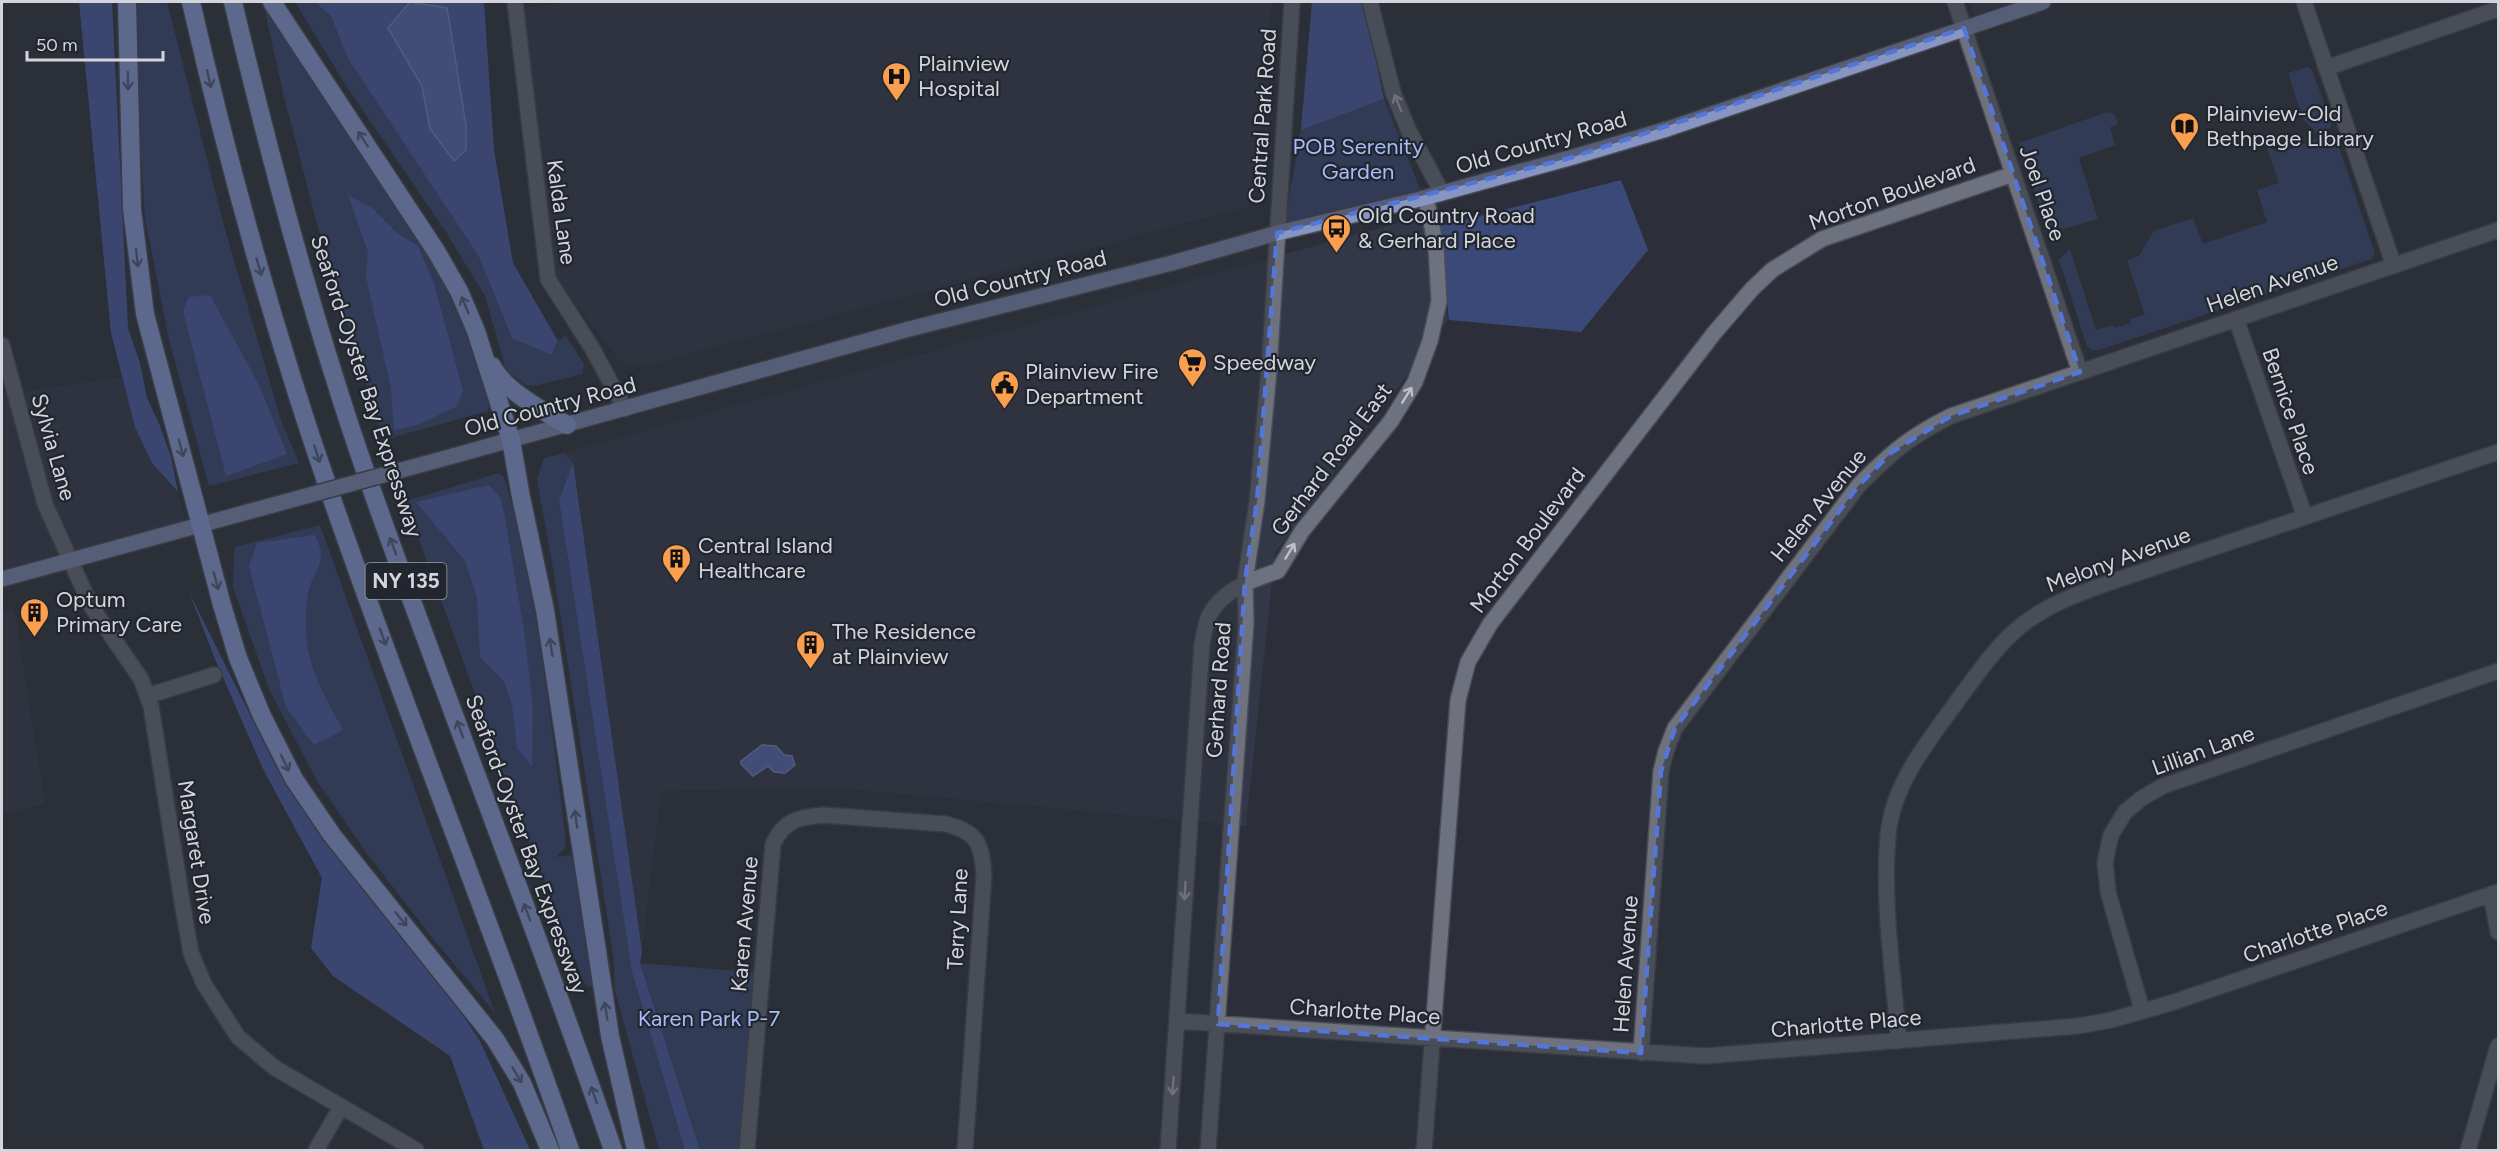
<svg xmlns="http://www.w3.org/2000/svg" width="2500" height="1152" font-family="Figtree,sans-serif">
	<style>
		.built { fill: #333848 }
		.green { fill: #3b4978 }
		.forest { fill: #4d62b1 }
		.water { fill: #5b72c3; stroke: #7f90ca; stroke-width: 1.5 }
		.lines { fill: none; stroke-linecap: round; stroke-linejoin: round }
		.minor-casing { stroke: #494c54; stroke-width: 18 }
		.major-casing { stroke: #494c54; stroke-width: 18 }
		.highway-casing { stroke: #494c54; stroke-width: 21 }
		.minor { stroke: #6e727e; stroke-width: 15 }
		.major { stroke: #8795c3; stroke-width: 15 }
		.highway { stroke: #97adf1; stroke-width: 18 }
		.major-bridge-casing { stroke: #494c54; stroke-width: 18; stroke-linecap: butt }
		.major-bridge { stroke: #8795c3; stroke-width: 15 }
		.oneway { stroke: #576386 }
		.oneway2 { stroke: #bfc1c8 }
		.marked { fill: none; stroke: #5476d9; stroke-width: 4.5; stroke-dasharray: 12 8; stroke-linejoin: round }
		.labels { text-anchor: middle; stroke-width: 4.5; stroke-linejoin: round; paint-order: stroke }
		.shield { fill: #22262f; stroke: #9ea0a7; stroke-width: 1.5 }
		.shield-label { font-size: 21px; font-weight: bold; fill: #d3d5db }
		.poi-label { font-size: 22px; fill: #d3d5db; stroke: #22262f; text-anchor: start }
		.street-label { font-size: 22px; fill: #d3d5db; stroke: #22262f }
		.park-label { font-size: 22px; fill: #a6bcfc; stroke: #22262f }
	</style>
	<rect width="100%" height="100%" fill="#2c2f39"/>
	<!-- built -->
	<path class="built" d="M566,2H1272L1256,195L1246,207L643,366L630,364L619,360L552,274L518,9Z
		M1969,2H2021L1975,17Z
		M1434,213L1440,226L1448,320L1275,553L1246,826L827,787L661,791L642,951L573,462L564,453Z
		M122,377L135,427L164,479L178,492L187,526L2,574V395Z
		M14,608L45,804L2,814V612Z"/>
	<!-- green -->
	<path class="green" d="M138,2H167L224,226L281,420L299,463L209,486L169,340L145,218L139,124Z
		M263,2L320,91L385,184L436,262L467,326L491,398L488,411L383,440L317,224L283,93Z
		M295,2H315L331,16L348,59L478,255L512,338L551,355L558,341L566,336L584,364L582,374L534,386L527,385L506,370L485,296L446,232L345,84Z
		M2308,67L2312,70L2332,125L2329,129L2317,133L2303,119L2288,73Z
		M1384,99L1421,191L1284,225L1301,130Z
		M2107,112L2115,115L2118,125L2110,127L2115,145L2079,158L2098,219L2063,229L2047,226L2019,143Z
		M2330,134L2335,136L2375,254L2371,259L2099,350H2092L2087,346L2059,260L2070,249L2096,330L2113,325L2115,328L2131,323L2130,319L2145,315L2127,260L2139,256L2154,231L2193,218L2203,244L2267,222L2257,190L2279,183L2266,145L2279,153Z
		M1621,180L1648,250L1581,332L1449,320L1440,226Z
		M564,453L573,462L559,502L632,972L685,1150H659L615,991L613,954L554,574L537,480L544,458Z
		M499,473L504,477C538,594 550,719 566,840L565,848L556,857L573,855L592,984L590,987L585,984L527,837L405,501Z
		M320,525L495,1013L430,935L366,852L317,781L269,689L233,587L234,547Z
		M640,963L762,973L747,1150H700Z"/>
	<!-- forest -->
	<path class="forest" d="M79,2H112L128,328L140,363L147,398L160,426L171,457L178,492L152,463L135,427L111,333Z
		M315,2H484L494,150L513,263L558,341L551,355L512,338L478,255L348,59L331,16Z
		M1312,2H1363L1384,99L1301,130Z
		M348,195L372,208L398,234L418,246L434,284L463,391L456,407L417,425L394,430L391,388L366,277L368,252Z
		M210,295L259,385L287,454L226,476L183,311L189,297Z
		M573,462L642,951L640,963L700,1150H685L632,972L559,501Z
		M489,485L500,497L504,513L524,630L533,708L532,766L517,748L512,705L504,681L480,657L477,597L465,561L416,502Z
		M315,535C329,562 314,569 308,592C306,603 305,618 306,629C306,666 326,699 343,730L314,745L286,707L249,566L257,543Z
		M189,592L276,767L336,854L436,975L480,1041L530,1150H484L450,1056L333,976L311,948L322,878L263,769L215,659Z"/>
	<!-- water -->
	<path class="water" d="M410,2L447,8L466,125V150L454,161L430,129L422,86L388,28Z
		M762,745L776,746L784,755L792,756L795,765L785,773L774,772L768,766L753,776L741,764V761Z"/>
	<g class="lines">
		<defs>
			<path id="minor" d="M515,2L548,279L592,348L625,409
				M1370,2L1393,92L1408,129L1442,193
				M1955,2L2080,372
				M2304,2L2394,266
				M2326,68L2498,9
				M2236,319L2305,517
				M2,345L45,504L91,606L141,679L151,706L183,908L191,953L204,984L238,1037L275,1068L416,1150
				M147,696L214,675
				M2491,894L2498,932
				M2142,1010L2108,892L2105,862L2111,835L2125,812L2142,798L2163,786L2498,671
				M1177,1021L1705,1056L2078,1026L2111,1020L2171,1003L2498,892
				M1899,1041C1893,974 1881,893 1889,827C1896,779 1931,738 1958,700C1976,676 1994,649 2016,630C2044,605 2080,593 2114,581L2498,452
				M1641,1053L1661,771L1666,751L1675,728L1859,485C1892,452 1909,437 1951,416L2498,230
				M316,1150L341,1107
				M747,1150L773,844C784,820 799,817 823,815L946,824C978,833 981,842 984,874L965,1150
				M1168,1150L1202,644C1204,635 1205,624 1209,616C1222,590 1253,579 1278,571L1302,531L1391,421L1415,382L1430,341L1439,301L1436,247L1426,198
				M1208,1150L1246,623L1245,581L1257,501L1269,370L1292,2
				M1424,1150L1458,700L1468,662L1490,624L1715,332L1752,289L1772,270L1822,239L2013,174
				M2468,1150L2498,1046"/>
			<path id="major" d="M453,456L909,329L1172,263L1277,233L1420,199L1573,157L1667,129L2043,2
				M2,579L273,505"/>
			<path id="highway" d="M127,2L132,209L145,314L222,605L238,658L262,716L294,779L332,835L495,1039L522,1083L550,1150
				M191,2C229,167 274,332 330,493C406,714 494,930 570,1150
				M233,2C271,163 314,325 369,482C448,706 536,926 613,1150
				M272,2L436,251L459,291L476,331L511,440L521,497L545,610L610,1036L636,1150
				M492,366C504,390 543,411 567,425"/>
		</defs>
		<!-- minor casing -->
		<use href="#minor" class="minor-casing"/>
		<!-- major casing -->
		<use href="#major" class="major-casing"/>
		<!-- highway casing -->
		<use href="#highway" class="highway-casing"/>
		<!-- minor -->
		<use href="#minor" class="minor"/>
		<!-- major -->
		<use href="#major" class="major"/>
		<!-- highway -->
		<use href="#highway" class="highway"/>
		<defs>
			<path id="major-bridge" d="M273,505L453,456"/>
		</defs>
		<!-- major-bridge casing -->
		<use href="#major-bridge" class="major-bridge-casing"/>
		<!-- major-bridge -->
		<use href="#major-bridge" class="major-bridge"/>
	</g>
	<!-- one-way arrows -->
	<defs><path id="oneway-shaft" d="M-6 0H5M1.5-3L5.5 0L1.5 3" fill="none" stroke-width="1.6" stroke-linecap="round" stroke-linejoin="round" transform="scale(1.5)"/></defs>
	<g class="oneway">
		<use href="#oneway-shaft" transform="translate(209 79) rotate(77)"/>
		<use href="#oneway-shaft" transform="translate(128 81) rotate(89)"/>
		<use href="#oneway-shaft" transform="translate(363 139) rotate(-123)"/>
		<use href="#oneway-shaft" transform="translate(137 258) rotate(84)"/>
		<use href="#oneway-shaft" transform="translate(259 267) rotate(74)"/>
		<use href="#oneway-shaft" transform="translate(465 305) rotate(-113)"/>
		<use href="#oneway-shaft" transform="translate(181 448) rotate(75)"/>
		<use href="#oneway-shaft" transform="translate(317 454) rotate(72)"/>
		<use href="#oneway-shaft" transform="translate(393 546) rotate(-110)"/>
		<use href="#oneway-shaft" transform="translate(216 581) rotate(75)"/>
		<use href="#oneway-shaft" transform="translate(383 637) rotate(70)"/>
		<use href="#oneway-shaft" transform="translate(551 647) rotate(-99)"/>
		<use href="#oneway-shaft" transform="translate(460 729) rotate(-110)"/>
		<use href="#oneway-shaft" transform="translate(285 763) rotate(63)"/>
		<use href="#oneway-shaft" transform="translate(576 819) rotate(-98)"/>
		<use href="#oneway-shaft" transform="translate(527 912) rotate(-110)"/>
		<use href="#oneway-shaft" transform="translate(401 919) rotate(51)"/>
		<use href="#oneway-shaft" transform="translate(606 1011) rotate(-99)"/>
		<use href="#oneway-shaft" transform="translate(517 1075) rotate(59)"/>
		<use href="#oneway-shaft" transform="translate(594 1095) rotate(-110)"/>
	</g>
	<g class="oneway2">
		<use href="#oneway-shaft" transform="translate(1398 103) rotate(-112)"/>
		<use href="#oneway-shaft" transform="translate(1407 395) rotate(-58)"/>
		<use href="#oneway-shaft" transform="translate(1290 551) rotate(-59)"/>
		<use href="#oneway-shaft" transform="translate(1185 891) rotate(93)"/>
		<use href="#oneway-shaft" transform="translate(1173 1086) rotate(94)"/>
	</g>
	<!-- marked area -->
	<path d="M0 0H2500V1152H0ZM1964,28L2080,372L1951,416L1892,452L1859,485L1675,728L1661,771L1641,1053L1218,1024L1245,581L1257,501L1277,233L1573,157Z" fill="#2c2f39" fill-opacity=".55" fill-rule="evenodd"/>
	<path class="marked" d="M1964,28L2080,372L1951,416L1892,452L1859,485L1675,728L1661,771L1641,1053L1218,1024L1245,581L1257,501L1277,233L1573,157Z"/>
	<!-- icons -->
	<defs>
		<symbol id="hospital-pin" viewBox="-11 -11 22 30"><path d="M0 17L-7.5 6A9.5 9.5 0 1 1 7.5 6Z" fill="#fa9f4e" stroke="#22262f"/><path d="M-5-5h3v3.5h4V-5h3V5h-3V1.5h-4V5h-3Z" fill="#111"/></symbol>
		<symbol id="library-pin" viewBox="-11 -11 22 30"><path d="M0 17L-7.5 6A9.5 9.5 0 1 1 7.5 6Z" fill="#fa9f4e" stroke="#22262f"/><path d="M-6-4Q-3-5.5-.7-3.5V5Q-3 3-6 4ZM6-4Q3-5.5 .7-3.5V5Q3 3 6 4Z" fill="#111"/></symbol>
		<symbol id="bus-pin" viewBox="-11 -11 22 30"><path d="M0 17L-7.5 6A9.5 9.5 0 1 1 7.5 6Z" fill="#fa9f4e" stroke="#22262f"/><path d="M-5-6H5V4H4V6H2V4H-2V6H-4V4H-5ZM-3.5-4V0h7V-4ZM-3.5 1.2v1.5H-2V1.2ZM2 1.2v1.5H3.5V1.2Z" fill="#111"/></symbol>
		<symbol id="supermarket-pin" viewBox="-11 -11 22 30"><path d="M0 17L-7.5 6A9.5 9.5 0 1 1 7.5 6Z" fill="#fa9f4e" stroke="#22262f"/><path d="M-6-5.5h2.5l.6 2H6L4.5 2H-2.5L-4.4-4H-6ZM-1.5 3.2a1.3 1.3 0 1 0 .1 0ZM3 3.2a1.3 1.3 0 1 0 .1 0Z" fill="#111"/></symbol>
		<symbol id="civic-pin" viewBox="-11 -11 22 30"><path d="M0 17L-7.5 6A9.5 9.5 0 1 1 7.5 6Z" fill="#fa9f4e" stroke="#22262f"/><path d="M-.6-6.5H3V-4.5H.6V-3L4-1V1h2V6H-6V1h2V-1L-.6-3ZM-1.2 2.5V6h2.4V2.5Z" fill="#111"/></symbol>
		<symbol id="building-pin" viewBox="-11 -11 22 30"><path d="M0 17L-7.5 6A9.5 9.5 0 1 1 7.5 6Z" fill="#fa9f4e" stroke="#22262f"/><path d="M-4-6H4V6H1V3H-1V6H-4ZM-2.5-4.3h1.7v1.8h-1.7ZM.8-4.3h1.7v1.8H.8ZM-2.5-1h1.7V.8h-1.7ZM.8-1h1.7V.8H.8Z" fill="#111"/></symbol>
	</defs>
	<g fill-rule="evenodd">
		<use href="#hospital-pin" x="880" y="60" width="33" height="45"/>
		<use href="#library-pin" x="2168" y="110" width="33" height="45"/>
		<use href="#bus-pin" x="1320" y="212" width="33" height="45"/>
		<use href="#supermarket-pin" x="1176" y="346" width="33" height="45"/>
		<use href="#civic-pin" x="988" y="368" width="33" height="45"/>
		<use href="#building-pin" x="660" y="542" width="33" height="45"/>
		<use href="#building-pin" x="18" y="596" width="33" height="45"/>
		<use href="#building-pin" x="794" y="628" width="33" height="45"/>
	</g>
	<g class="labels">
		<!-- shield labels -->
		<rect class="shield" x="365.5" y="563" width="81" height="36" rx="4.5"/>
		<g class="shield-label">
			<text x="406" y="588">NY 135</text>
		</g>
		<!-- poi labels -->
		<g class="poi-label">
			<text x="918" y="71">Plainview<tspan x="918" dy="25">Hospital</tspan></text>
			<text x="2206" y="121">Plainview-Old<tspan x="2206" dy="25">Bethpage Library</tspan></text>
			<text x="1358" y="223">Old Country Road<tspan x="1358" dy="25">&amp; Gerhard Place</tspan></text>
			<text x="1213" y="370">Speedway</text>
			<text x="1025" y="379">Plainview Fire<tspan x="1025" dy="25">Department</tspan></text>
			<text x="698" y="553">Central Island<tspan x="698" dy="25">Healthcare</tspan></text>
			<text x="56" y="607">Optum<tspan x="56" dy="25">Primary Care</tspan></text>
			<text x="832" y="639">The Residence<tspan x="832" dy="25">at Plainview</tspan></text>
		</g>
		<!-- street labels -->
		<g class="street-label">
			<text transform="translate(1262 116) rotate(-86)" y="8">Central Park Road</text>
			<text transform="translate(1541 142) rotate(-16)" y="8">Old Country Road</text>
			<text transform="translate(1892 193) rotate(-20)" y="8">Morton Boulevard</text>
			<text transform="translate(2043 193) rotate(71)" y="8">Joel Place</text>
			<text transform="translate(562 212) rotate(82)" y="8">Kalda Lane</text>
			<text transform="translate(1020 278) rotate(-14)" y="8">Old Country Road</text>
			<text transform="translate(2272 283) rotate(-19)" y="8">Helen Avenue</text>
			<text transform="translate(367 386) rotate(72)" y="8">Seaford-Oyster Bay Expressway</text>
			<text transform="translate(550 406) rotate(-15)" y="8">Old Country Road</text>
			<text transform="translate(2291 411) rotate(71)" y="8">Bernice Place</text>
			<text transform="translate(54 447) rotate(74)" y="8">Sylvia Lane</text>
			<text transform="translate(1331 459) rotate(-53)" y="8">Gerhard Road East</text>
			<text transform="translate(1818 505) rotate(-51)" y="8">Helen Avenue</text>
			<text transform="translate(1527 540) rotate(-53)" y="8">Morton Boulevard</text>
			<text transform="translate(2118 559) rotate(-20)" y="8">Melony Avenue</text>
			<text transform="translate(1218 690) rotate(-86)" y="8">Gerhard Road</text>
			<text transform="translate(2203 750) rotate(-20)" y="8">Lillian Lane</text>
			<text transform="translate(527 844) rotate(70)" y="8">Seaford-Oyster Bay Expressway</text>
			<text transform="translate(197 852) rotate(81)" y="8">Margaret Drive</text>
			<text transform="translate(957 919) rotate(-87)" y="8">Terry Lane</text>
			<text transform="translate(744 924) rotate(-85)" y="8">Karen Avenue</text>
			<text transform="translate(2315 931) rotate(-19)" y="8">Charlotte Place</text>
			<text transform="translate(1625 964) rotate(-86)" y="8">Helen Avenue</text>
			<text transform="translate(1365 1011) rotate(4)" y="8">Charlotte Place</text>
			<text transform="translate(1846 1023) rotate(-5)" y="8">Charlotte Place</text>
		</g>
		<!-- park labels -->
		<g class="park-label">
			<text x="1358" y="154">POB Serenity<tspan x="1358" dy="25">Garden</tspan></text>
			<text x="709" y="1026">Karen Park P-7</text>
		</g>
	</g>
	<!-- border -->
	<rect width="2500" height="1152" fill="none" stroke="#d3d5db" stroke-width="6"/>
	<!-- scale -->
	<path d="M27 51v9h136v-9" fill="none" stroke="#d3d5db" stroke-width="3"/>
	<text x="36" y="51" font-size="18" fill="#d3d5db" stroke="#22262f" stroke-width="4.5" paint-order="stroke">50 m</text>
</svg>
